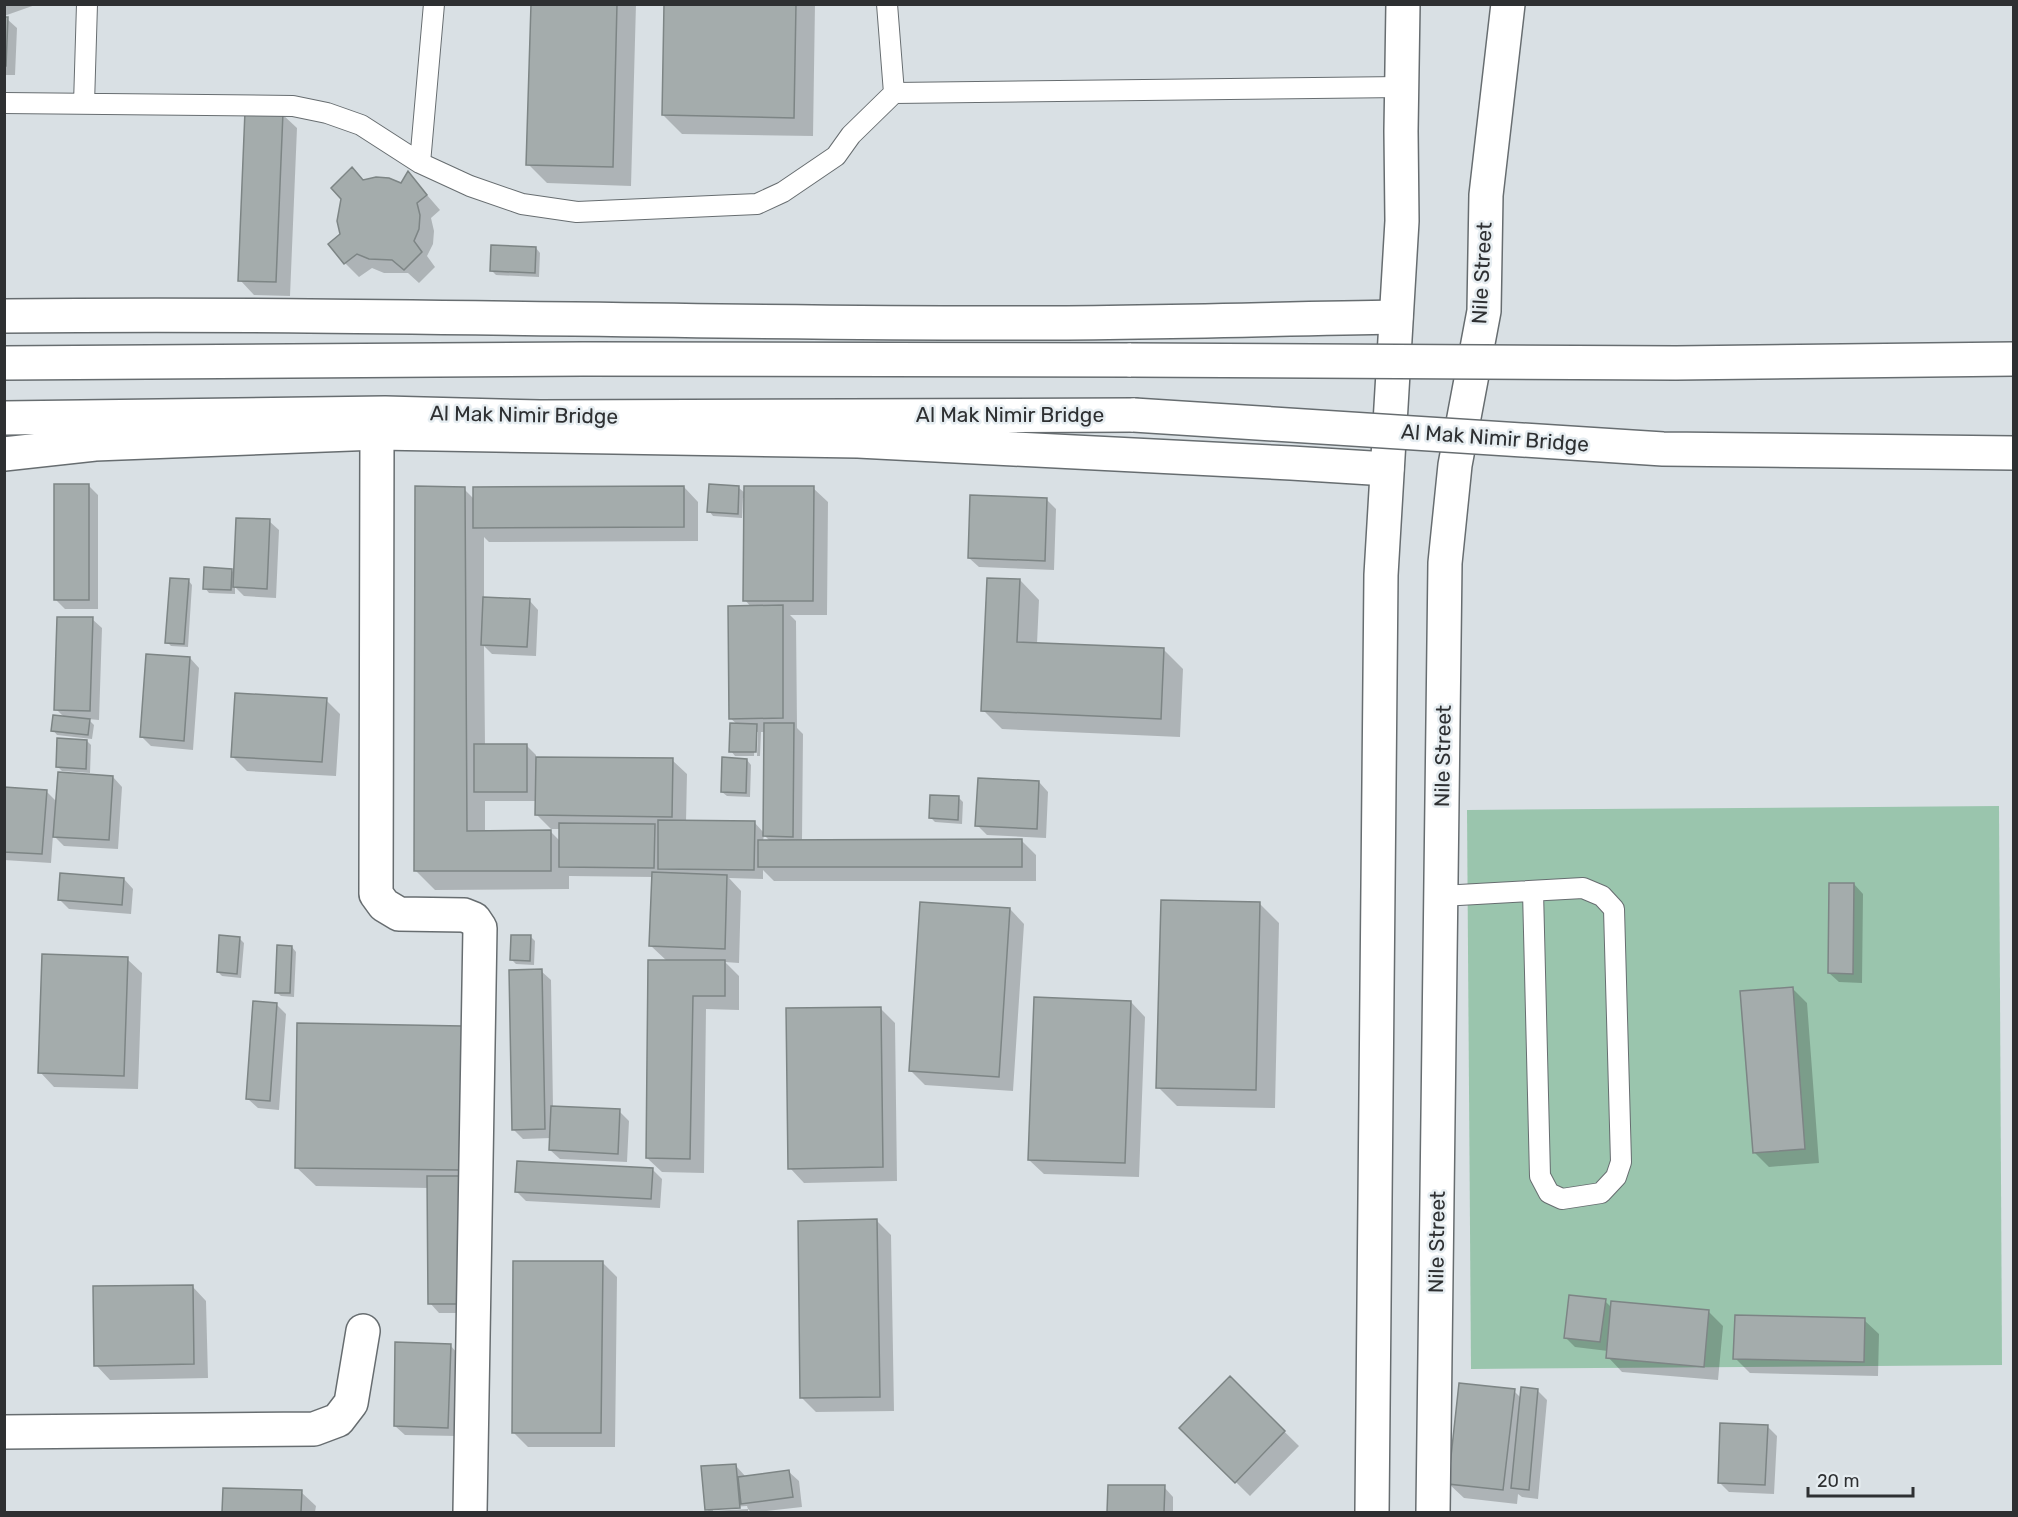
<svg xmlns="http://www.w3.org/2000/svg" width="2018" height="1517" font-family="Rubik,sans-serif">
	<style>
		.green { fill: #9ac5ad }
		.shadow { fill: #0003; fill-rule: evenodd }
		.building { fill: #a4acac; stroke: #7d8585; stroke-width: 1.5 }
		.lines { fill: none; stroke-linecap: round; stroke-linejoin: round }
		.lane-casing { stroke: #676d70; stroke-width: 22 }
		.street-casing { stroke: #676d70; stroke-width: 36 }
		.secondary-casing { stroke: #676d70; stroke-width: 36 }
		.primary-casing { stroke: #676d70; stroke-width: 36 }
		.highway-casing { stroke: #676d70; stroke-width: 36 }
		.lane { stroke: #fff; stroke-width: 20 }
		.street { stroke: #fff; stroke-width: 33 }
		.secondary { stroke: #fff; stroke-width: 33 }
		.primary { stroke: #fff; stroke-width: 33 }
		.highway { stroke: #fff; stroke-width: 33 }
		.highway-bridge-casing { stroke: #676d70; stroke-width: 36; stroke-linecap: butt }
		.highway-bridge { stroke: #fff; stroke-width: 33 }
		.labels { text-anchor: middle; stroke-width: 5; stroke-linejoin: round; paint-order: stroke }
		.street-label { font-size: 21px; fill: #2e3032; stroke: #e6edf1 }
	</style>
	<rect width="100%" height="100%" fill="#d9e0e4"/>
	<!-- green -->
	<path class="green" d="M1999,806L2002,1365L1471,1369L1467,810Z"/>
	<!-- shadow -->
	<path class="shadow" d="M4,4H38L4,16Z
		M532,4H636L631,186L547,183L528,164Z
		M666,4H815L813,136L682,134L663,115Z
		M4,19H7L17,28L15,75H4Z
		M282,114L297,128L290,296L254,295L240,280Z
		M408,173L440,210L431,218L434,231L433,244L427,256L435,267L419,283L408,273H384L372,268L359,277L345,263L342,235L364,181L402,185Z
		M536,248L540,253L539,277L496,275L492,271Z
		M88,485L98,495V609H65L56,600Z
		M684,487L698,502V541L489,542L484,537V598L529,600L538,610L536,656L492,654L484,646L485,745L527,746L536,755V758L672,760L687,774L686,822H754L764,833L766,732H761L760,756H757L758,732H755L754,756H735L731,751L738,725L730,718L751,607L745,600L746,498H743L742,518L713,516L709,511L739,488L746,494L813,488L828,502L827,615H790L796,621L797,728L803,734L802,841H1022L1036,855V881H774L763,870V879L729,878L741,891L739,963L725,962L739,976V1010L706,1009L704,1173L662,1172L647,1158L667,961L651,946L653,877L569,876V889L435,890L416,871L464,489L474,499ZM485,801H537V815L551,829H560V841L550,831L485,833ZM764,835L770,841H763Z
		M1046,499L1056,509L1054,570L979,567L969,558Z
		M269,521L279,530L276,598L244,596L235,587V594L209,593L205,588L231,570L235,574Z
		M188,580L192,585L188,647L171,646L167,642Z
		M1020,580L1039,600L1037,644L1164,650L1183,669L1180,737L1002,729L983,710Z
		M92,619L102,628L99,720L88,719L94,725L92,739L57,735L53,730L65,718L56,709Z
		M190,658L199,668L193,750L151,746L142,737Z
		M326,700L340,714L336,776L247,771L232,756Z
		M87,741L91,745L90,773L62,771L57,766Z
		M747,760L751,765L750,797L727,796L722,792Z
		M113,777L122,787L118,849L64,846L53,835L51,863L4,860V788L46,791L57,802Z
		M1039,782L1048,792L1046,838L987,835L977,825Z
		M958,797L963,802L962,824L935,822L931,818Z
		M124,879L133,889L131,914L69,909L60,900Z
		M1854,884L1863,894L1862,983L1839,982L1829,973Z
		M1260,904L1279,923L1275,1108L1177,1106L1158,1087Z
		M1010,909L1024,924L1013,1091L925,1085L910,1070Z
		M531,937L535,941L534,965L516,964L511,959Z
		M239,938L244,943L241,978L222,976L218,972Z
		M292,947L296,952L294,997L281,996L276,992Z
		M127,959L142,973L138,1089L54,1087L40,1072Z
		M541,971L551,980L553,1108L619,1111L629,1121L627,1162L560,1159L550,1150L551,1138L523,1139L513,1129Z
		M1792,988L1807,1003L1819,1163L1769,1167L1754,1152Z
		M1131,1002L1145,1017L1139,1177L1044,1174L1029,1160Z
		M276,1004L286,1014L279,1110L258,1108L248,1099Z
		M880,1008L895,1023L897,1181L804,1183L790,1168Z
		M461,1027L469,1313H439L430,1303L429,1188L316,1186L296,1167Z
		M652,1169L662,1179L660,1208L526,1201L516,1191Z
		M877,1221L891,1235L894,1411L816,1412L802,1398Z
		M602,1262L617,1277L615,1447H528L513,1432Z
		M192,1286L206,1301L208,1378L110,1380L96,1365Z
		M1605,1301L1612,1308L1708,1311L1723,1326L1718,1380L1622,1372L1608,1357V1351L1575,1347L1565,1337Z
		M1864,1320L1879,1334L1878,1376L1750,1373L1735,1358Z
		M450,1345L459,1355L457,1436L405,1435L395,1426Z
		M1230,1378L1299,1446L1250,1496L1181,1428Z
		M1537,1390L1547,1400L1538,1499L1522,1497L1518,1494L1517,1504L1464,1498L1449,1484L1514,1391L1521,1398Z
		M1768,1427L1777,1436L1774,1494L1729,1492L1719,1482Z
		M736,1466L746,1477L789,1472L799,1481L802,1507L757,1512H751L748,1509V1512H710L706,1509ZM747,1506L748,1509L713,1511V1508Z
		M1109,1486L1164,1487L1173,1497V1512H1109Z
		M224,1489L301,1492L316,1506L315,1512H223Z"/>
	<!-- building -->
	<path class="building" d="M531,4H617L613,167L526,165Z
		M664,4H796L794,118L662,115Z
		M4,17H8L6,66H4Z
		M245,111L283,112L276,282L238,281Z
		M352,167L363,180L376,177L389,178L401,183L408,171L427,195L417,203L420,215L419,229L414,241L422,252L404,270L392,260L369,259L357,254L344,264L328,244L340,234L337,221L341,199L331,188Z
		M491,245L536,247L535,273L490,271Z
		M54,484H89V600H54Z
		M709,484L739,486L738,514L707,512Z
		M415,486L465,487L467,831L551,830V871H414Z
		M684,486V527L473,528V487Z
		M744,486H814L813,601H743Z
		M970,495L1047,498L1045,561L968,558Z
		M236,518L270,519L267,589L233,587Z
		M204,567L232,569L231,590L203,589Z
		M170,578L189,579L184,644L165,643Z
		M987,578L1020,579L1017,642L1164,648L1161,719L981,711Z
		M483,597L530,599L527,647L481,645Z
		M783,605V718L729,719L728,606Z
		M57,617H93L90,711L54,710Z
		M146,654L190,657L184,741L140,737Z
		M235,693L327,698L322,762L231,757Z
		M53,715L90,719L88,735L51,731Z
		M730,723L757,724L756,752H729Z
		M764,723H794L793,837L763,836Z
		M57,738L87,740L86,769L56,767Z
		M474,744H527V792H474Z
		M536,757L673,758L672,817L535,815Z
		M722,757L747,759L746,793L721,792Z
		M58,772L113,776L109,840L53,837Z
		M978,778L1039,781L1037,829L975,826Z
		M4,787L47,790L42,854L4,852Z
		M930,795L959,796L958,820L929,818Z
		M658,820L755,821L754,870L658,869Z
		M559,823L655,824L654,868L559,867Z
		M1022,839V867H758V840Z
		M652,872L727,875L725,949L649,946Z
		M60,873L124,878L122,905L58,900Z
		M1829,883H1854L1853,974L1828,973Z
		M1161,900L1260,902L1256,1090L1156,1088Z
		M920,902L1010,908L999,1077L909,1071Z
		M219,935L240,937L237,974L217,972Z
		M511,935H531L530,961L510,960Z
		M277,945L292,946L290,993H275Z
		M42,954L128,957L124,1076L38,1073Z
		M648,960H725V996H693L690,1159L646,1158Z
		M542,969L545,1129L512,1130L509,970Z
		M1793,987L1805,1149L1753,1153L1740,991Z
		M1034,997L1131,1001L1125,1163L1028,1160Z
		M253,1001L277,1003L270,1101L246,1099Z
		M881,1007L883,1167L788,1169L786,1008Z
		M297,1023L462,1026L459,1170L295,1168Z
		M551,1106L620,1109L618,1154L549,1150Z
		M517,1161L653,1168L651,1199L515,1192Z
		M427,1176H459L460,1304H428Z
		M877,1219L880,1397L800,1398L798,1221Z
		M513,1261H603L601,1433H512Z
		M193,1285L194,1364L94,1366L93,1286Z
		M1569,1295L1606,1299L1600,1342L1564,1338Z
		M1611,1301L1709,1310L1704,1367L1606,1358Z
		M1735,1315L1865,1318L1864,1362L1733,1359Z
		M395,1342L451,1344L448,1428L394,1426Z
		M1230,1376L1285,1431L1235,1483L1179,1428Z
		M1459,1383L1515,1389L1503,1490L1448,1484Z
		M1521,1387L1538,1389L1529,1490L1511,1488Z
		M1720,1423L1768,1425L1765,1485L1718,1483Z
		M736,1464L740,1508L705,1510L701,1466Z
		M789,1470L793,1497L741,1504L738,1477Z
		M1108,1485H1165L1164,1512H1107Z
		M223,1488L302,1490L301,1512H222Z"/>
	<g class="lines">
		<defs>
			<path id="lane" d="M894,93L1402,87
				M4,103L293,106L327,113L361,125L420,163L470,186L522,204L577,212L757,204L783,192L836,156L851,135L894,93L887,4
				M84,104L87,4
				M420,163L434,4
				M1441,896L1583,888L1602,896L1614,909L1621,1162L1616,1177L1601,1193L1562,1199L1549,1193L1540,1176L1533,891"/>
			<path id="street" d="M377,433L376,894L384,905L399,914L464,915L474,919L480,928L470,1512
				M4,1432L314,1429L338,1420L351,1403L363,1331"/>
			<path id="secondary" d="M4,316C333,312 662,323 991,323C1126,324 1261,319 1396,317
				M4,454L95,444L377,433L858,441L1291,463L1387,469"/>
			<path id="primary" d="M1372,1512L1381,575L1402,221L1401,131L1403,4
				M1433,1512L1445,563L1455,465L1484,311L1486,195L1508,4"/>
			<path id="highway" d="M4,363L583,359L1131,360
				M4,418L385,413L540,417L1134,415"/>
		</defs>
		<!-- lane casing -->
		<use href="#lane" class="lane-casing"/>
		<!-- street casing -->
		<use href="#street" class="street-casing"/>
		<!-- secondary casing -->
		<use href="#secondary" class="secondary-casing"/>
		<!-- primary casing -->
		<use href="#primary" class="primary-casing"/>
		<!-- highway casing -->
		<use href="#highway" class="highway-casing"/>
		<!-- lane -->
		<use href="#lane" class="lane"/>
		<!-- street -->
		<use href="#street" class="street"/>
		<!-- secondary -->
		<use href="#secondary" class="secondary"/>
		<!-- primary -->
		<use href="#primary" class="primary"/>
		<!-- highway -->
		<use href="#highway" class="highway"/>
		<defs>
			<path id="highway-bridge" d="M1131,360L1676,363L2014,359
				M1134,415L1663,449L2014,453"/>
		</defs>
		<!-- highway-bridge casing -->
		<use href="#highway-bridge" class="highway-bridge-casing"/>
		<!-- highway-bridge -->
		<use href="#highway-bridge" class="highway-bridge"/>
	</g>
	<g class="labels">
		<!-- street labels -->
		<g class="street-label">
			<text transform="translate(1482 273) rotate(-87)" y="7">Nile Street</text>
			<text transform="translate(524 415) rotate(1)" y="7">Al Mak Nimir Bridge</text>
			<text x="1010" y="422">Al Mak Nimir Bridge</text>
			<text transform="translate(1495 438) rotate(4)" y="7">Al Mak Nimir Bridge</text>
			<text transform="translate(1443 756) rotate(-89)" y="7">Nile Street</text>
			<text transform="translate(1437 1242) rotate(-89)" y="7">Nile Street</text>
		</g>
	</g>
	<!-- border -->
	<rect width="2018" height="1517" fill="none" stroke="#2e3032" stroke-width="12"/>
	<!-- scale -->
	<path d="M1808 1487v9h105v-9" fill="none" stroke="#2e3032" stroke-width="3"/>
	<text x="1817" y="1487" font-size="18" fill="#2e3032" stroke="#e6edf1" stroke-width="4.5" paint-order="stroke">20 m</text>
</svg>
